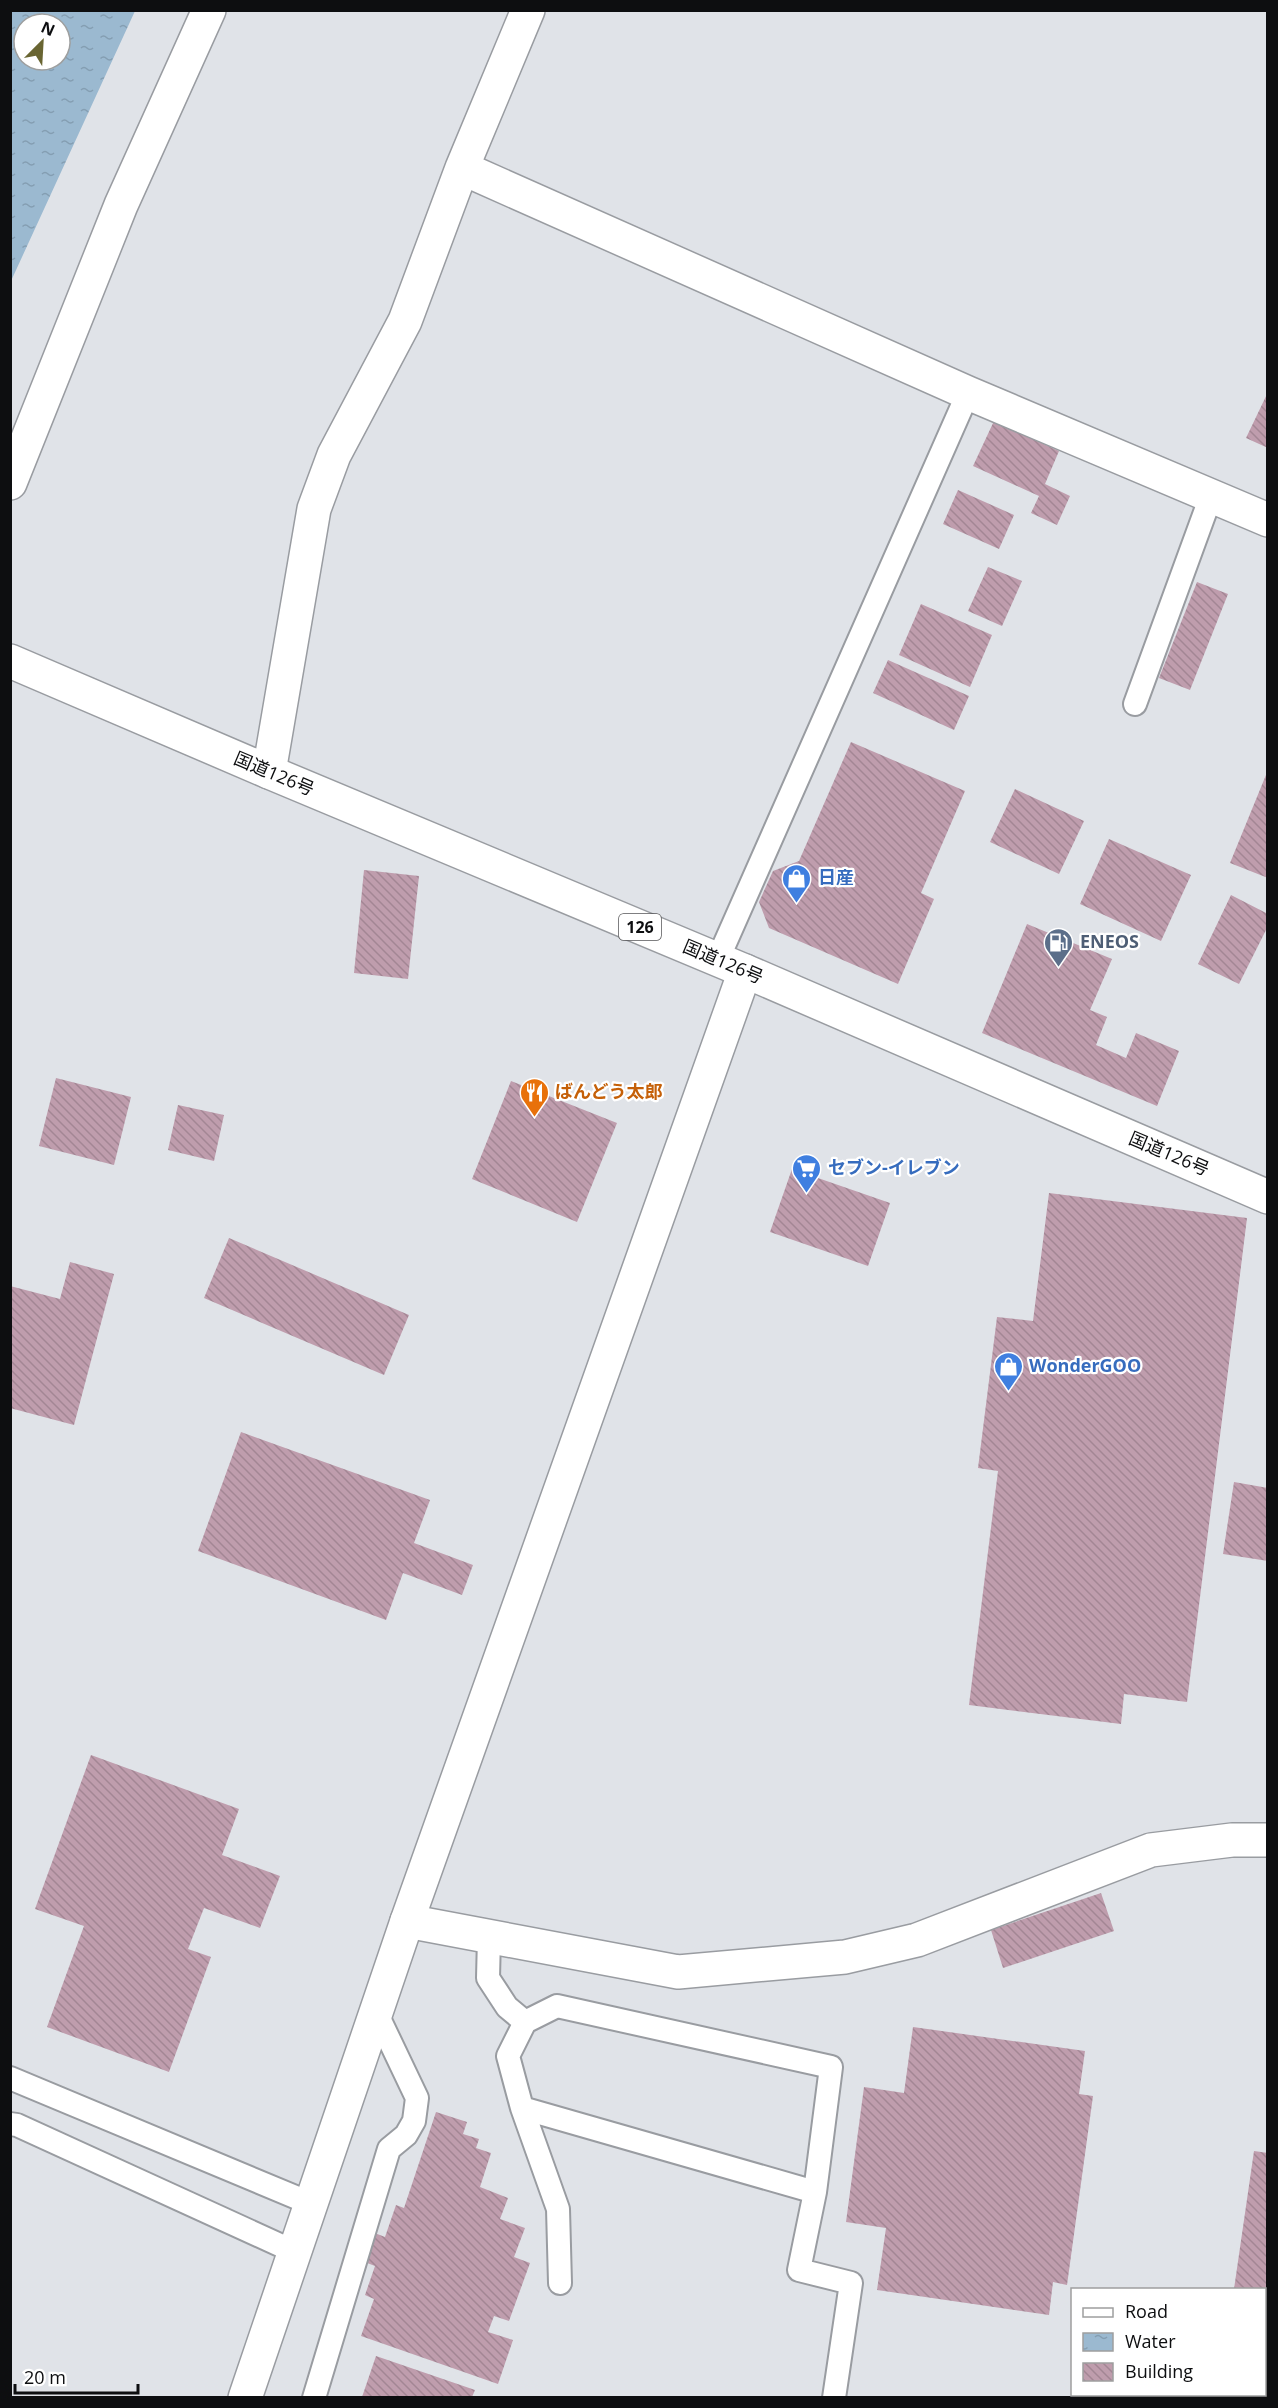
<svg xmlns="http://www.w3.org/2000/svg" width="1278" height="2408" font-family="'Open Sans','Noto Sans JP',sans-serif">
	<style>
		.water { fill: url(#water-ripples); fill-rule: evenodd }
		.building { fill: url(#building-back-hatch) }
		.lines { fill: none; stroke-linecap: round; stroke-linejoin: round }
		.lane-casing { stroke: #999ca1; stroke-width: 26 }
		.street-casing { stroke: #999ca1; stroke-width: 36 }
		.secondary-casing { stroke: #999ca1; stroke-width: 36 }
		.highway-casing { stroke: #999ca1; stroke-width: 36 }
		.lane { stroke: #fff; stroke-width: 22 }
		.street { stroke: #fff; stroke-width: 33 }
		.secondary { stroke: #fff; stroke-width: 33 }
		.highway { stroke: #fff; stroke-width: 33 }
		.labels { text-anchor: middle; stroke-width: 4.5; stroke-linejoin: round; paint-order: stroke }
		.shield { fill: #fff; stroke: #565658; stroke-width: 1.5 }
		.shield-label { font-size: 16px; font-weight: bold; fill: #0d0e10 }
		.street-label { font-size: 18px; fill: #0d0e10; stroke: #fff }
		.shop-label { font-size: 18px; font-weight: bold; fill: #366cbe; stroke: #fff; text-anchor: start }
		.service-label { font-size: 18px; font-weight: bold; fill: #4e5e75; stroke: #fff; text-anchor: start }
		.food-label { font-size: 18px; font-weight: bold; fill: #c56008; stroke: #fff; text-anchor: start }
	</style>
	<defs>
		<pattern id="water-ripples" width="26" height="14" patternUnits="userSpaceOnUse" patternTransform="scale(1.5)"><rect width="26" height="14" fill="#9bb9d0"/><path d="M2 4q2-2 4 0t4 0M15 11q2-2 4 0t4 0" fill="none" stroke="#849eb2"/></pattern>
		<pattern id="building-back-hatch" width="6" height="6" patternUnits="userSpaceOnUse" patternTransform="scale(1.5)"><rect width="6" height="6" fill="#bf9dad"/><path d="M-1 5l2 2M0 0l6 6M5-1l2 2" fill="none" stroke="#a38694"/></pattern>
	</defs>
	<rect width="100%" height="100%" fill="#e0e3e8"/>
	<!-- water -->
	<path class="water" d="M11,10L135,11L11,281L10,11ZM24,24H60V60H24Z"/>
	<!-- building -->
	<path class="building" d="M1268,392V448L1246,438Z
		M994,421L1059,451L1045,484L1070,496L1057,525L1031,513L1039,496L973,466Z
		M958,490L1014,515L999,549L943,524Z
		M988,567L1022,581L1002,626L968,611Z
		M1197,582L1228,594L1190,690L1159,678Z
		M921,604L992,635L970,687L899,655Z
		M888,660L969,696L954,730L873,693Z
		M851,742L965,791L921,893L934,899L898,984L769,928L759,902L773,871L799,861Z
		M1268,770V878L1230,863Z
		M1015,789L1084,821L1059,874L990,842Z
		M1109,839L1191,875L1161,941L1080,904Z
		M364,870L419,876L408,979L354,973Z
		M1231,895L1268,914V926L1239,984L1198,964Z
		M1027,924L1112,959L1090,1010L1107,1017L1096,1045L1126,1058L1136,1033L1179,1051L1157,1106L982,1033Z
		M56,1078L131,1097L114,1165L39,1146Z
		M511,1081L617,1123L577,1222L472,1179Z
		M178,1105L224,1115L214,1161L168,1150Z
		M792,1169L890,1203L868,1266L770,1232Z
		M1049,1193L1247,1218L1187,1702L1124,1694L1121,1724L969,1705L998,1471L978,1468L997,1317L1033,1321Z
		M229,1238L409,1315L384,1375L204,1298Z
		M70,1262L114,1274L74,1425L10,1408V1286L60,1299Z
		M241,1432L430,1500L414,1543L473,1565L462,1595L403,1573L386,1620L198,1551Z
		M1234,1482L1268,1488V1561L1223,1554Z
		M91,1755L239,1809L222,1855L280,1876L260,1928L204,1908L188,1949L211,1957L169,2072L47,2027L84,1926L35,1909Z
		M1101,1893L1114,1931L1003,1968L991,1930Z
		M913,2027L1085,2051L1079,2094L1093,2096L1067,2285L1053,2282L1049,2315L877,2290L886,2228L846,2222L864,2087L904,2093Z
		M436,2112L467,2122L463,2134L479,2139L476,2148L491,2153L480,2187L508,2198L500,2219L525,2228L514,2257L530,2263L509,2321L494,2316L488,2332L513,2340L498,2384L361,2336L374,2299L365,2295L375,2266L362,2261L372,2232L385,2237L396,2205L404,2208Z
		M1254,2151L1268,2153V2350H1264V2289H1234Z
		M376,2356L475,2390L472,2397H362Z
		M1264,2356H1268V2397H1216V2394H1264Z"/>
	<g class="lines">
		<defs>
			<path id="lane" d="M1135,704L1211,496
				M718,959L968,393
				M489,1937L488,1978L507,2007L525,2022
				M10,2078L312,2204
				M522,2108L558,2209L560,2283
				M10,2124L17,2125L295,2252
				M815,2192L522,2108L508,2056L525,2022L557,2006L831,2067L815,2192L799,2270L851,2283L834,2398
				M314,2398L389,2149L406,2135L414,2121L417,2098L376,2012"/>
			<path id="street" d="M462,168L968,393L1268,520
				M10,483L121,205L209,10
				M269,772L314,509L334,455L405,321L462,168L528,10
				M407,1921L678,1972L845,1957L917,1940L1151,1850L1232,1840H1268"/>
			<path id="secondary" d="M245,2398L407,1921L745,971"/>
			<path id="highway" d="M10,661L269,772L745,971L1268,1197"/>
		</defs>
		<!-- lane casing -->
		<use href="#lane" class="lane-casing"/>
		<!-- street casing -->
		<use href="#street" class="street-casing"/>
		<!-- secondary casing -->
		<use href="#secondary" class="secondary-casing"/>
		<!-- highway casing -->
		<use href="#highway" class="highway-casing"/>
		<!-- lane -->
		<use href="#lane" class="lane"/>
		<!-- street -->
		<use href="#street" class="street"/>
		<!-- secondary -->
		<use href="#secondary" class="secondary"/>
		<!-- highway -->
		<use href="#highway" class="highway"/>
	</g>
	<!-- icons -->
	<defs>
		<symbol id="shop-pin" viewBox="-11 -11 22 30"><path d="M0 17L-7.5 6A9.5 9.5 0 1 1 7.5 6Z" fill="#3f7fe0" stroke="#fff"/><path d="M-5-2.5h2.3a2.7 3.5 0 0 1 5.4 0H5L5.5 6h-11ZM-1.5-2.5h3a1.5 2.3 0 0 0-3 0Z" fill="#fff"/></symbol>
		<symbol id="fuel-pin" viewBox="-11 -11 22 30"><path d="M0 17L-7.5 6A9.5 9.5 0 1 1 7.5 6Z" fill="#5c6f8a" stroke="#fff"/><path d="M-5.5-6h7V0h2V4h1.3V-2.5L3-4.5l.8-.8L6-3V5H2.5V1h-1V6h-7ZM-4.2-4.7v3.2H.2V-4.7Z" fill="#fff"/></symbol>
		<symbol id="restaurant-pin" viewBox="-11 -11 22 30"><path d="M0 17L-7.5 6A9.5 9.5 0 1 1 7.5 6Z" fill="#e8710a" stroke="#fff"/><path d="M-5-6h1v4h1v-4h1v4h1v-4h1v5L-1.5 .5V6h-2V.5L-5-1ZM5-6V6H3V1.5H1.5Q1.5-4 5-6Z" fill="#fff"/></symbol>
		<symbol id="supermarket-pin" viewBox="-11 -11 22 30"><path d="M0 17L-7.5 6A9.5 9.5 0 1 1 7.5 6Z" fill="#3f7fe0" stroke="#fff"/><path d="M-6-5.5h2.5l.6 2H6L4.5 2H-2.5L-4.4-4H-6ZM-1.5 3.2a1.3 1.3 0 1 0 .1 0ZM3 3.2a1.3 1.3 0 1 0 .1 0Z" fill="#fff"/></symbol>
	</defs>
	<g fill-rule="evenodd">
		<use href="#shop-pin" x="780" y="862" width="33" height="45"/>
		<use href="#fuel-pin" x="1042" y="926" width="33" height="45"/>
		<use href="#restaurant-pin" x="518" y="1076" width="33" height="45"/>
		<use href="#supermarket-pin" x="790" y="1152" width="33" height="45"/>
		<use href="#shop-pin" x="992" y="1350" width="33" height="45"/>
	</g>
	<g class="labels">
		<!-- shield labels -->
		<rect class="shield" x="619" y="914" width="42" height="26" rx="4.5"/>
		<g class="shield-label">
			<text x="640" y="933">126</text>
		</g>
		<!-- street labels -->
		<g class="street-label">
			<text transform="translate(274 774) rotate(23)" y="6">国道126号</text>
			<text transform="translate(723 962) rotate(23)" y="6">国道126号</text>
			<text transform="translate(1169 1154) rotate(23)" y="6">国道126号</text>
		</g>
		<!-- shop labels -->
		<g class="shop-label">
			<text x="818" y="884">日産</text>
			<text x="828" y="1174">セブン-イレブン</text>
			<text x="1029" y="1372">WonderGOO</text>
		</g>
		<!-- service labels -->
		<g class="service-label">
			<text x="1080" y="948">ENEOS</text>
		</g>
		<!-- food labels -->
		<g class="food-label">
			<text x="555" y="1098">ばんどう太郎</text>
		</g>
	</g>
	<!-- border -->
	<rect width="1278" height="2408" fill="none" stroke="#0d0e10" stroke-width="24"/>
	<!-- legend -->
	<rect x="1071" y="2288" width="195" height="108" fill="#ffffff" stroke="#9e9f9f" stroke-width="1.5"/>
	<rect x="1083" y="2308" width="30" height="9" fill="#ffffff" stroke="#9e9f9f" stroke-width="1.5"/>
	<text x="1125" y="2318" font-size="18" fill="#0d0e10">Road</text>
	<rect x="1083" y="2333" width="30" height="18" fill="url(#water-ripples)" stroke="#9e9f9f" stroke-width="1.5"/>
	<text x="1125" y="2348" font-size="18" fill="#0d0e10">Water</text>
	<rect x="1083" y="2363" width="30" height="18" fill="url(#building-back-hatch)" stroke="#9e9f9f" stroke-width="1.5"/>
	<text x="1125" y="2378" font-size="18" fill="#0d0e10">Building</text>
	<!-- north arrow -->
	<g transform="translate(42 42) rotate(24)"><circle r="28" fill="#ffffff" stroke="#9e9f9f" stroke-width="1.5"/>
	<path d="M0-4.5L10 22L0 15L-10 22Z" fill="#696532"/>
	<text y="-9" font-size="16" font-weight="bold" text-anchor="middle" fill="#0d0e10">N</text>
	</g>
	<!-- scale -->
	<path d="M15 2384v9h123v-9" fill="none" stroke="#0d0e10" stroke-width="3"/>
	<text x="24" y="2384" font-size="18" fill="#0d0e10" stroke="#ffffff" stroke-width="4.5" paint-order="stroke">20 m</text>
</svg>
